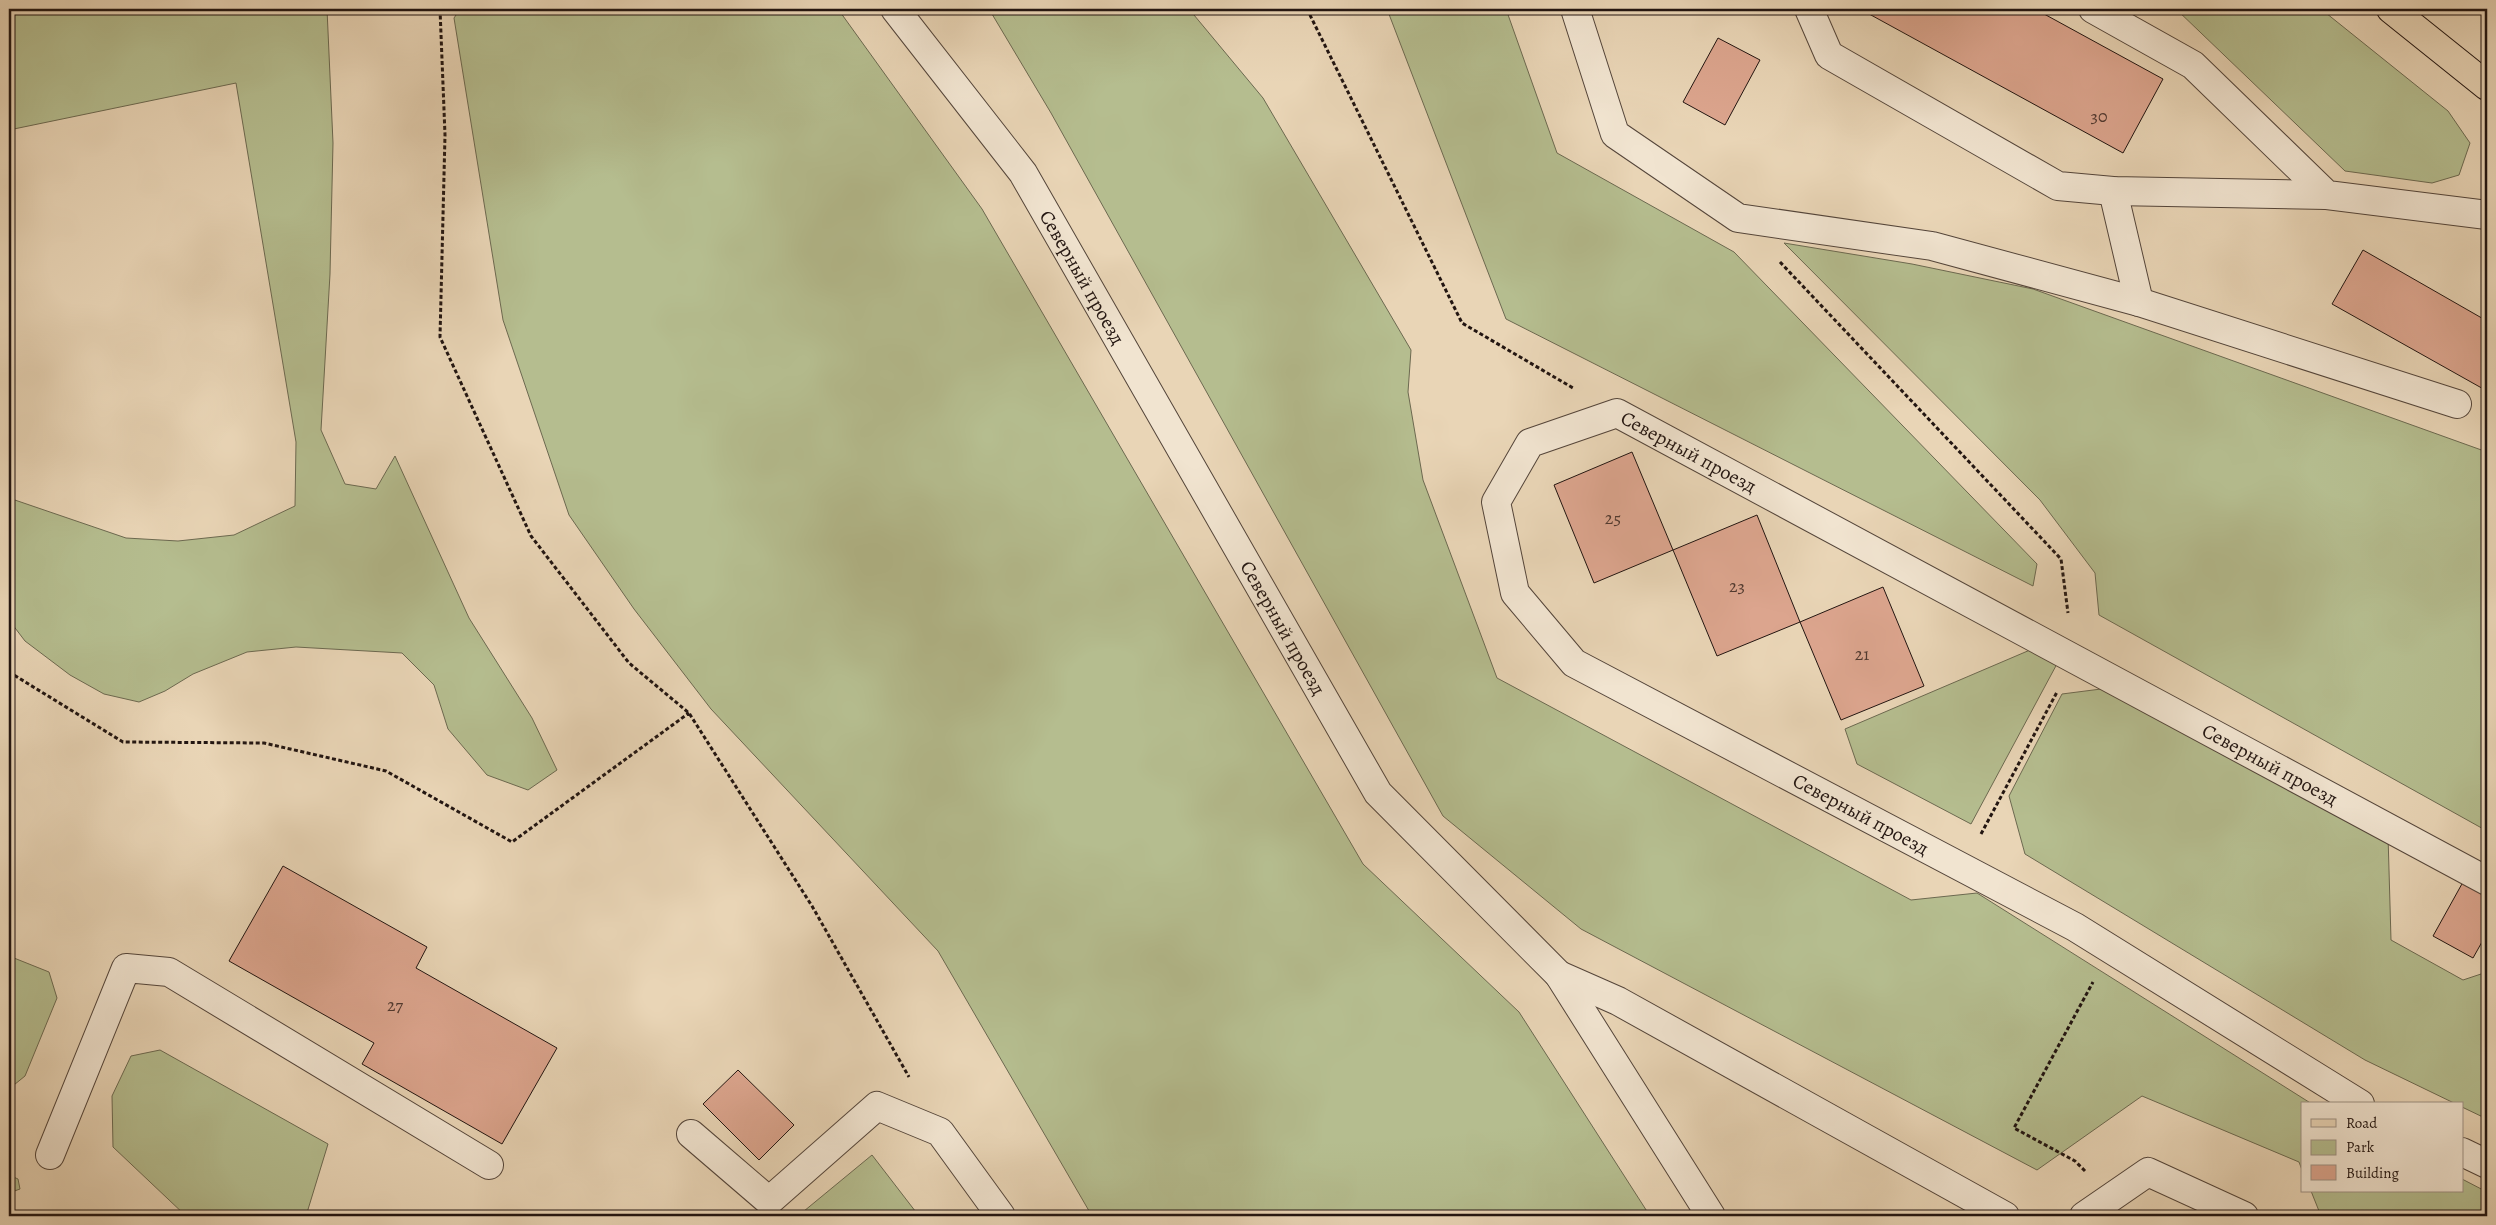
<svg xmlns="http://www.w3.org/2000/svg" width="2496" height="1225" font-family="Alegreya,serif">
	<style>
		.green { fill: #b5bd8f; stroke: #6c6950 }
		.building { fill: #dca58e; stroke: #221511 }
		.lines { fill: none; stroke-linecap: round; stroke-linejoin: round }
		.minor-casing { stroke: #54453a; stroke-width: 30 }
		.major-casing { stroke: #221511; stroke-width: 30 }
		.path { stroke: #221511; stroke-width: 3; stroke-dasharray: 4 2.5; stroke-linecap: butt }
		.minor { stroke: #f1e4d0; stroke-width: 28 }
		.major { stroke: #e9d5b6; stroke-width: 28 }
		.labels { text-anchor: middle; stroke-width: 4; stroke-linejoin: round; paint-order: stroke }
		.number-label { font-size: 18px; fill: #503930 }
		.street-label { font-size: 20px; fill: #221511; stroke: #f1e4d0 }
	</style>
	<rect width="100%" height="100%" fill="#e9d5b6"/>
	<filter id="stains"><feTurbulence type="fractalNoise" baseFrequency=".004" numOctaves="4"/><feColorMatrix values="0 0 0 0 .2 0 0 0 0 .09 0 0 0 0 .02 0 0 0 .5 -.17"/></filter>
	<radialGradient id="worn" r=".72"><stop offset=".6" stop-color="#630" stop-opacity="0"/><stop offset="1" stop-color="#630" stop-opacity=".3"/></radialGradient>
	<!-- green -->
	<path class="green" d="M9,9H327L333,143L330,274L321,430L345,484L376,489L395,456L469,618L532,718L557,770L528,790L487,775L448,729L434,685L402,653L296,647L247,652L193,674L165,691L139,702L104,694L70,675L25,641L9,620V498L126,538L178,541L234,535L295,506L296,442L236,83L9,130Z
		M460,9H838L982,209L1363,864L1519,1012L1650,1216H1092L938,951L711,709L634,609L569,515L503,320L454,18Z
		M989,9H1189L1263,98L1411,350L1408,392L1423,480L1497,678L1911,900L1977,893L2312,1104H2302V1170L2299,1162L2142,1096L2037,1170L1581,929L1443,816L1051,113Z
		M1387,9H1506L1557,153L1734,252L2037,564L2033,586L1506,319Z
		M2176,9H2321L2448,111L2470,143L2459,175L2432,183L2345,171Z
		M1784,243L1912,264L2033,289L2487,452V831L2099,615L2095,573L2040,500Z
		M2030,650L2058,662L1971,824L1857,764L1845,729Z
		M2101,689L2388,835L2391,940L2463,980L2487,972V1119L2462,1107V1104H2456L2365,1060L2025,854L2009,796L2062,694Z
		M9,956L49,972L57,998L25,1076L9,1089Z
		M160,1050L328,1144L306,1216H186L113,1147L112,1096L131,1056Z
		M872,1155L919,1216H798Z
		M9,1175L18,1179L20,1189L9,1193Z
		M2462,1179L2487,1192V1216H2321L2311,1191H2462Z"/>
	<!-- building -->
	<path class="building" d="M1860,9H2035L2163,79L2123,153Z
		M1718,38L1760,60L1725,125L1683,102Z
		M2363,250L2487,321V391L2332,304Z
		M1632,452L1673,550L1594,583L1554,485Z
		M1757,515L1800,622L1717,656L1673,550Z
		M1883,587L1924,686L1841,720L1800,622Z
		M283,866L427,947L416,968L557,1048L502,1144L362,1064L374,1043L229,961Z
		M2468,873L2487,884V933L2473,958L2433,936Z
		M738,1070L794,1125L759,1160L703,1104Z"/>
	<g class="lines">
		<defs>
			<g id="minor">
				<path id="s1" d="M895,9L1023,173L1378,793L1559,975L1711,1216"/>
				<path d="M1575,9L1615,134L1738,218L1932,246L2139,302L2457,404"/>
				<path d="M1809,9L1829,55L2058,186L2113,191L2327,195"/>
				<path d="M2093,9L2193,65L2327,195L2487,215"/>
				<path d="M2113,191L2139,302"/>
				<path d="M1559,975L1618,1001L2005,1216"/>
				<path id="s2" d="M2360,1104L2075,927L1574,663L1515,593L1496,502L1530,443L1617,413L2487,881"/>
				<path d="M691,1134L769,1201L877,1106L940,1132L1001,1216"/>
				<path d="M2462,1152L2487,1164"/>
				<path d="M50,1155L126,968L169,972L489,1165"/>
				<path d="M2084,1216L2148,1172L2244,1216"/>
			</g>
			<path id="major" d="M2391,9L2487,86"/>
		</defs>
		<!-- minor casing -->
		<use href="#minor" class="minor-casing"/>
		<!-- major casing -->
		<use href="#major" class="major-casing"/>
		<!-- path -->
		<path class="path" d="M440,9L445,135L440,337L531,536L629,663L689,713L812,906L909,1077
			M1307,9L1462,323L1573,388
			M1780,262L2061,559L2068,613
			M9,672L123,742L264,743L386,771L512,842L689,713
			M1981,834L2057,692
			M2085,1171L2075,1161L2014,1128L2093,982"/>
		<!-- minor -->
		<use href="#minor" class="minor"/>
		<!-- major -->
		<use href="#major" class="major"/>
	</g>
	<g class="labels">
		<!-- number labels -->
		<g class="number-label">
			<text x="2099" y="122">30</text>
			<text x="1613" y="524">25</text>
			<text x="1737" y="592">23</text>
			<text x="1862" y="660">21</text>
			<text x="395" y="1011">27</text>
		</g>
		<!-- street labels -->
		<g class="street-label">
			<text dy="7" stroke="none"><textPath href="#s1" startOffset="328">Северный проезд</textPath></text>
			<text dy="7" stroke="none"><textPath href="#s2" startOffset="1328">Северный проезд</textPath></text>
			<text dy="7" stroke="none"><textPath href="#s1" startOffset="732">Северный проезд</textPath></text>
			<text dy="7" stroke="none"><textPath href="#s2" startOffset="1988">Северный проезд</textPath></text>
			<text transform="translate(1861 814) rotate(28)" y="7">Северный проезд</text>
		</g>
	</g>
	<!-- margin -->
	<rect width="2496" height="1225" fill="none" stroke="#e9d5b6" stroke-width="30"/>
	<rect x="10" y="10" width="2476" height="1205" fill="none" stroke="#221511" stroke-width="2.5"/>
	<rect x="15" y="15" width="2466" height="1195" fill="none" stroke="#221511"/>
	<!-- legend -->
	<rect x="2301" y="1102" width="162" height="90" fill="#f1e4d0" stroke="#9e9184"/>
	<rect x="2311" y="1119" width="25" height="8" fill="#e9d5b6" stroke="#9e9184"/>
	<text x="2346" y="1128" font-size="15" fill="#221511">Road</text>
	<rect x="2311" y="1140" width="25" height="15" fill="#b5bd8f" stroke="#9e9184"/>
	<text x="2346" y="1152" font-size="15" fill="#221511">Park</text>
	<rect x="2311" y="1165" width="25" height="15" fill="#dca58e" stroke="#9e9184"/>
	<text x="2346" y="1178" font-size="15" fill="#221511">Building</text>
	<rect width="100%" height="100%" filter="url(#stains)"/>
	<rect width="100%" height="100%" fill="url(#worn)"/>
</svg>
